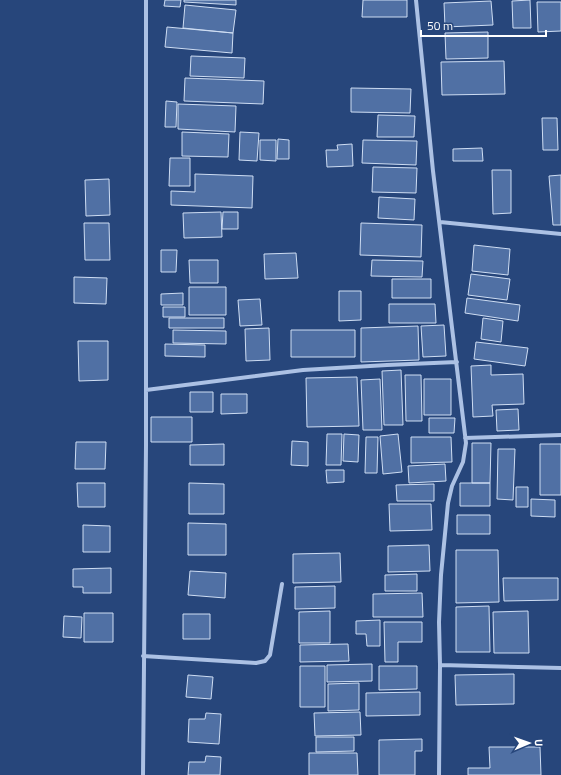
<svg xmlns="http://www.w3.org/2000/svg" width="561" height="775" font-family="'Titillium Web',sans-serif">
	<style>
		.building { fill: #5070a4; stroke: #ceddf3 }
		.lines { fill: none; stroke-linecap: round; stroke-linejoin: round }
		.street { stroke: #acc1e4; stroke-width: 4 }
	</style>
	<rect width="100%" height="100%" fill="#27467b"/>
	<!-- building -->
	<path class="building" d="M165,0H181L180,7L164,6Z
		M184,0H236V5L184,2Z
		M363,0H407V17H362Z
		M530,0L531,28H513L512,1Z
		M491,1L493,25L445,27L444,3Z
		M537,2H561V31L538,32Z
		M185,5L236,10L233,33L183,28Z
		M167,27L233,33L232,53L165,47Z
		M488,32V58L446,59L445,33Z
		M191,56L245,58L244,78L190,76Z
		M504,61L505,94L442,95L441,62Z
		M185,78L264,81L263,104L184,101Z
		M351,88L411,89L410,113L351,112Z
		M166,101L177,102L176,127H165Z
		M178,104L236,106L235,132L178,129Z
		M378,115L415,116L414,137H377Z
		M542,118H557L558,150H543Z
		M182,132L229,134L228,157L182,156Z
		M240,132L259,133L257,161L239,160Z
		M278,139L289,140V159H277Z
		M260,140H276V161L260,160Z
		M363,140L417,141L416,165L362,163Z
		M352,144L353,166L327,167L326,150H338L337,145Z
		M482,148L483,161H453V149Z
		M170,158H190V186H169Z
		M373,167L417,168L416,193L372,192Z
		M492,170H511V213L493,214Z
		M195,174L253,176L252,208L171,205V191L195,192Z
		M561,175V225H553L549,176Z
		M109,179L110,215L86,216L85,180Z
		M379,197L415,199L414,220L378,218Z
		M221,212L222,237L184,238L183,213Z
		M223,212H238V229H222Z
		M84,223H109L110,260H85Z
		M361,223L422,225L421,257L360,255Z
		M474,245L510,249L508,275L472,271Z
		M161,250H177L176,272H161Z
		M296,253L298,278L265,279L264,254Z
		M189,260H218V283H190Z
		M372,260L423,261L422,277L371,276Z
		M471,274L510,279L507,300L468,295Z
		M74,277L107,278L106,304L74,303Z
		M392,279H431V298H392Z
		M189,287H226V315H189Z
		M339,291H361V320L339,321Z
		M183,293V305H161V294Z
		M467,298L520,305L518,321L465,313Z
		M260,299L262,325L240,326L238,300Z
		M389,304H435L436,323H389Z
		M163,307H185V317H163Z
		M169,318H224V328H169Z
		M483,318L503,321L501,342L481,339Z
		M444,325L446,356L423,357L421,326Z
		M418,326L419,360L361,362V328Z
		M269,328L270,360L246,361L245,329Z
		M173,330L226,331V344L173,343Z
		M291,330H355V357H291Z
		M78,341H108V380L79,381Z
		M476,342L528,348L525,366L474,359Z
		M165,344L205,345V357L165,356Z
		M491,365V375L523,374L524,404L492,405L493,416L473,417L471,366Z
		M401,370L403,425H384L382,371Z
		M405,375H421L422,421H406Z
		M357,377L359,426L307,427L306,378Z
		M380,379L382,430H363L361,380Z
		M424,379H451V415H424Z
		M190,392H213V412H190Z
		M221,394H247V413L221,414Z
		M518,409L519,430L497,431L496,410Z
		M151,417H192V442H151Z
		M429,418H455L454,433H429Z
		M327,434H342L341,465H326Z
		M344,434L359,435L358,462L343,461Z
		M398,434L402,472L383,474L380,436Z
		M366,437H378L377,473H365Z
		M411,437H451L452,462L411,463Z
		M292,441L308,442V466L291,465Z
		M76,442H106L105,469H75Z
		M472,443H491L490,483H472Z
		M224,444V465H190V445Z
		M540,444H561V495H540Z
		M498,449H515L513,500L497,499Z
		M445,464L446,481L409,483L408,466Z
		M326,470H344V482L327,483Z
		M77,483H105V507H78Z
		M189,483L224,484V514H189Z
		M460,483H490V506H460Z
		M434,484V501H397L396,485Z
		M516,487H528V507H516Z
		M531,499L555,500V517L531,516Z
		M389,504H431L432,530L390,531Z
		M457,515H490V534H457Z
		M188,523L226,524V555H188Z
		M83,525L110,526V552H83Z
		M429,545L430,571L388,572V546Z
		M456,550H498L499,602L456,603Z
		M340,553L341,582L293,583V554Z
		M111,568V593H83V587H73V569Z
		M190,571L226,573L225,598L188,595Z
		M417,574V591H385V575Z
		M503,578H558V600L504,601Z
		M335,586V608L295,609V587Z
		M422,593L423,617H373V594Z
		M489,606L490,652H456V607Z
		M330,611V643H299V612Z
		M528,611L529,653H494L493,612Z
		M84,613H113V642H84Z
		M183,614H210V639H183Z
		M64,616L82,617L81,638L63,637Z
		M380,620V646H367L366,634H356V621Z
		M384,622H422V642H398V662H385Z
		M348,644L349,661L300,662V645Z
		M372,664V681L327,682V665Z
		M300,666H325V707H300Z
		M379,666H417V689L379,690Z
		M514,674V704L456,705L455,675Z
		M188,675L213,677L211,699L186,697Z
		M359,683V710L328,711V684Z
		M420,692V715L366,716V693Z
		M360,712L361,735L315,736L314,713Z
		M206,713L221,714L219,744L188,742L189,719H205Z
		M316,737H354V751L316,752Z
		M422,739V751H415V775H379V740Z
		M489,747H540L541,775H468V768H490Z
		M309,753H357L358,775H309Z
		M206,756L221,757L220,775H188L189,762H205Z"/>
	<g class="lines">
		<!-- street -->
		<path class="street" d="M416,0L433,171L466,443L463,462L452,486L448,503L441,575L439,622L440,665L439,775
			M440,222L561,234
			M146,390L303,370L387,365L457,362
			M465,438L561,435
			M143,656L256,663L265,661L270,655L282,584
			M440,665L561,668
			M143,775L146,446V0"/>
	</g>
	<!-- north arrow -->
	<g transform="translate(529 743) rotate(88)" stroke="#27467b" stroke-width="3" paint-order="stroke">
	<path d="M0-3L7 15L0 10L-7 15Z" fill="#ffffff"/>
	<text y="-6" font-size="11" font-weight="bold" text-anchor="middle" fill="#ffffff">U</text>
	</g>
	<!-- scale -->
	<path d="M421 30v6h125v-6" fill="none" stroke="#ffffff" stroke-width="2"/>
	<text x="427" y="30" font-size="12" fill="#ffffff" stroke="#27467b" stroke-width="3" paint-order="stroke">50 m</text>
</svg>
